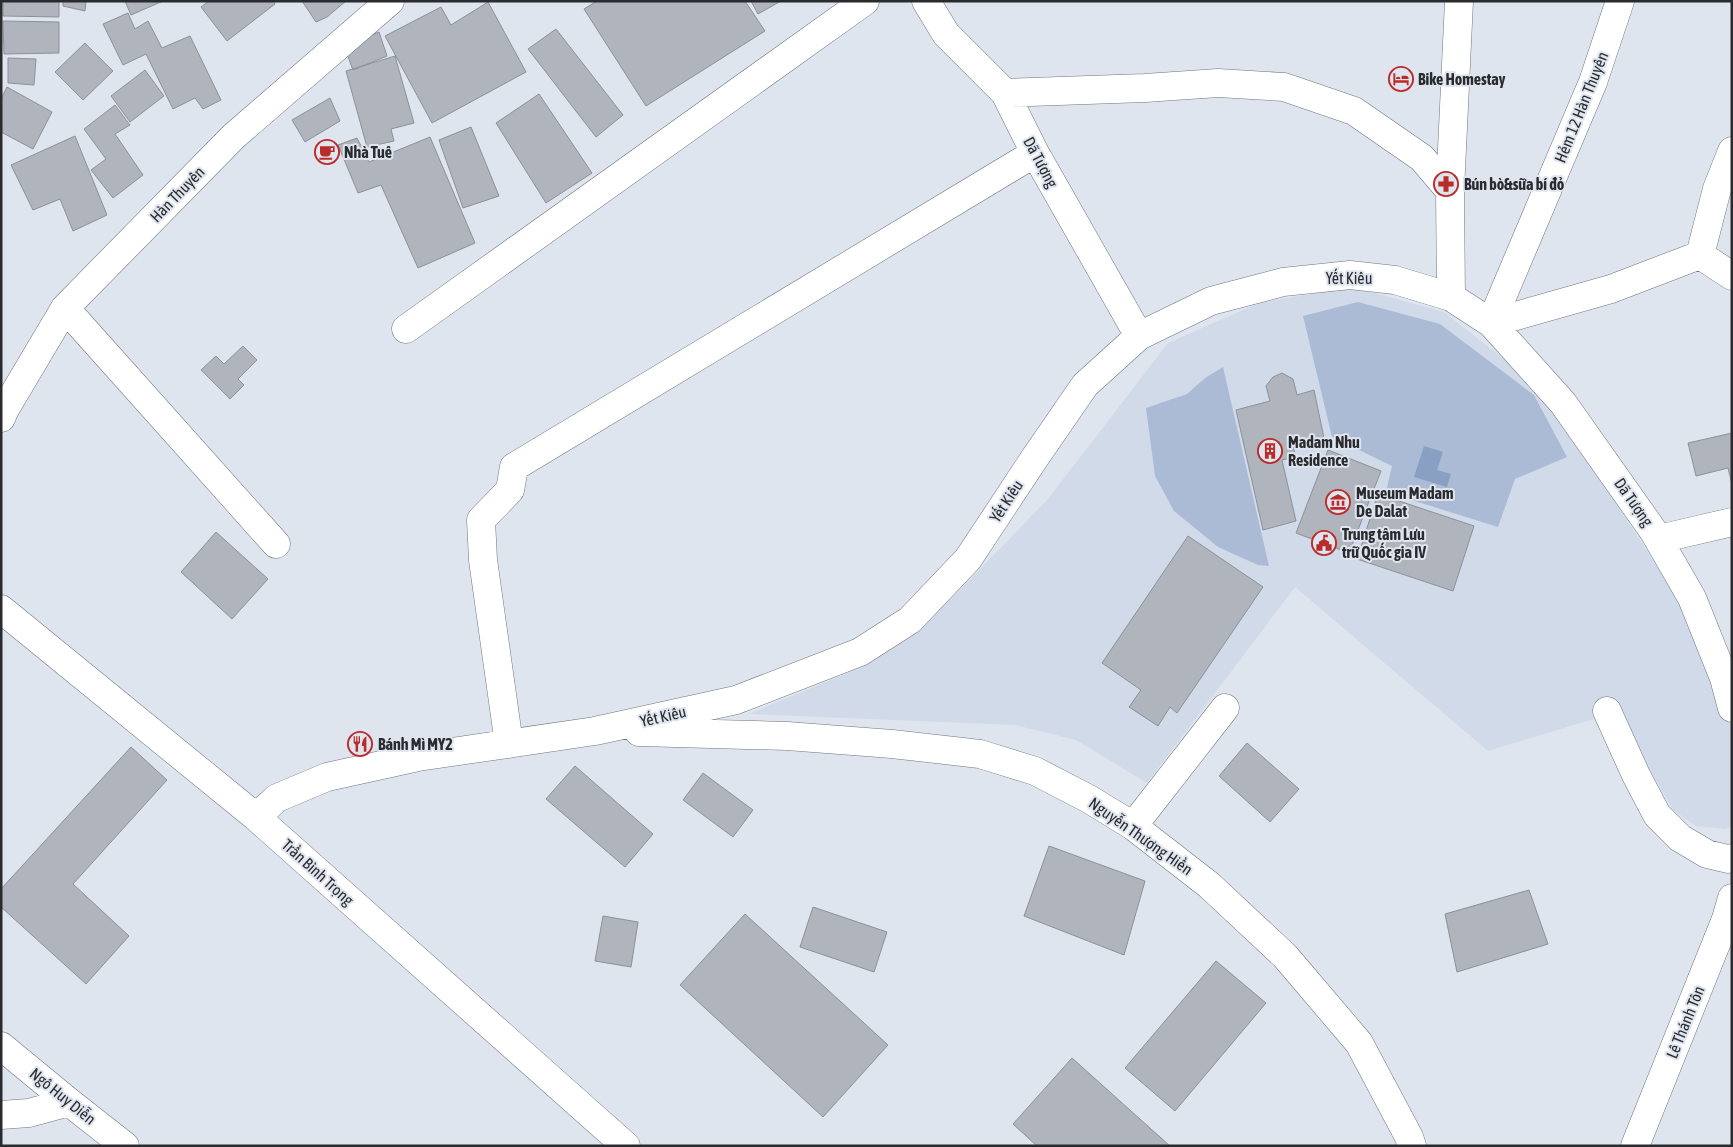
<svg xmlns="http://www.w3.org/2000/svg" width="1733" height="1147" font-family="'Asap Condensed',sans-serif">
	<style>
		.built { fill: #d1dae9 }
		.green { fill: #abbbd6 }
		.water { fill: #8a9fc4 }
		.building { fill: #afb4bd; stroke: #8c9199 }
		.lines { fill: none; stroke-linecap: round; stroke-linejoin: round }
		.minor-casing { stroke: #70757d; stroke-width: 29 }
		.minor { stroke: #fff; stroke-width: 28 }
		.labels { text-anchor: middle; stroke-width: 4; stroke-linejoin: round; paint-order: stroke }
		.poi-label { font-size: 16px; font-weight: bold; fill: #292b2e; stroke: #dfe5ee; text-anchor: start }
		.street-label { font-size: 16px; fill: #292b2e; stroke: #dfe5ee }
	</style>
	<rect width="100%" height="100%" fill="#dfe5ee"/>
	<!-- built -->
	<path class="built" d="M1352,287L1444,312L1541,388L1686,611L1732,721V826L1726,829L1696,826L1673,810L1617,712L1488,751L1295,587L1147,783L1076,740L1015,725L749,714L860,668L950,600L1048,499L1168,343L1259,303Z"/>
	<!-- green -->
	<path class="green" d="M1358,302L1440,324L1534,395L1567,457L1515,479L1498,527L1386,492L1392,466L1332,437L1303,316Z
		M1223,367L1269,566L1258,565L1218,547L1174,511L1155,476L1146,408L1187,394L1205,378Z"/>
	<!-- water -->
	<path class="water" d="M1424,446L1443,452L1437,470L1451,474L1447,487L1414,477Z"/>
	<!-- building -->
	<path class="building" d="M3,1H59V17L3,16Z
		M63,1H86L85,11L63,6Z
		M125,1H163L131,15Z
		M209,1H273L275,4L227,41L201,7Z
		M302,1H346L327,17L316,22Z
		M597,1H745L765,31L646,106L584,9Z
		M751,1H781L758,14Z
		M488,2L526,72L432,123L385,36L441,7L451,25Z
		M128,13L135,29L148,21L162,48L190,36L221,100L203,109L195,98L173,109L146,54L123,65L103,24Z
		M3,21L59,22V53L4,54Z
		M556,29L623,115L596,137L528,49Z
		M379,32L387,56L353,70L344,46Z
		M85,43L113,71L83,100L55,72Z
		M395,56L414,123L391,129L394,141L367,147L346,71Z
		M8,58L36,59L34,85L8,83Z
		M145,70L164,96L130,122L111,96Z
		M7,87L52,112L33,149L1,132V99Z
		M539,94L592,173L546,203L496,123Z
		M330,98L340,121L305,142L292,120Z
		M115,105L130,125L115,134L143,175L113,198L91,170L106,159L84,129Z
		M471,127L499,196L463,208L439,140Z
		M75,136L107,215L73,231L60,199L33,210L11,165Z
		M430,137L475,243L418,268L381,185L358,193L338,145L357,138L369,162Z
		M243,346L257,360L238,379L244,385L230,399L201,370L216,356L224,364Z
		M1282,373L1293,379L1297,395L1314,390L1324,438L1293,446L1296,457L1282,460L1296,521L1263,530L1236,410L1270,401L1266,386L1273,377Z
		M1732,433V484L1728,468L1696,476L1688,443Z
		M1328,450L1381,471L1349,553L1296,533Z
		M1378,494L1474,526L1453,591L1357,559Z
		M216,532L268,579L232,619L181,572Z
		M1188,536L1263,587L1177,713L1170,707L1158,726L1129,707L1141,690L1102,663Z
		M1247,743L1299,789L1270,822L1219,776Z
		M131,747L167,780L73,884L129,936L86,984L1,907V889Z
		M575,766L653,834L625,867L546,799Z
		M703,773L753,810L733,837L683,800Z
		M1049,846L1145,881L1124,955L1024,916Z
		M1529,890L1548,944L1457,972L1445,914Z
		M813,907L887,932L874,972L800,947Z
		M745,914L888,1045L823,1117L680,985Z
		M603,916L638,922L631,967L595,961Z
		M1216,961L1266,1003L1175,1111L1125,1068Z
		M1072,1058L1170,1146H1037L1013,1124Z"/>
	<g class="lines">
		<defs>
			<path id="minor" d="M926,1L946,34L1005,93L1035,153L1139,336
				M1620,1L1593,82L1491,323L1563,403L1654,532L1692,598L1724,678L1732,708
				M1005,93L1145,88L1218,83L1284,87L1354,111L1422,158L1450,191L1451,297
				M1450,191L1459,1
				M1700,255L1717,189L1732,151
				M65,308L276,544
				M406,329L865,1
				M1,418L5,409L65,308L234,136L390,1
				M1659,539L1732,522
				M1,609L256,817L626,1146
				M1607,711L1636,775L1657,815L1680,838L1707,854L1728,859L1732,858
				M639,732L787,736L892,744L980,754L1035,771L1089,799L1133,826L1209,885L1285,956L1359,1043L1409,1137L1412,1146
				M509,744L483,560L481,520L510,490L514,467L1035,153
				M256,817L277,798L327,777L418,757L595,731L736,700L860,652L910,620L968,559L1034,459L1085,385L1139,336L1211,301L1283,282L1350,275L1395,280L1451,297L1491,323L1611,289L1700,255L1732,276
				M1133,826L1225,708
				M1,1046L69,1102L125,1146
				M1,1115L29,1113L69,1102
				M1635,1146L1726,919L1732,898"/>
		</defs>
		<!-- minor casing -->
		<use href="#minor" class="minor-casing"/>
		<!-- minor -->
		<use href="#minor" class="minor"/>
	</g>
	<!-- icons -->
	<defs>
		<symbol id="hotel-ring" viewBox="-11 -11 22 22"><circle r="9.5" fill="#dfe5ee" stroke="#ba2c29" stroke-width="1.5"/><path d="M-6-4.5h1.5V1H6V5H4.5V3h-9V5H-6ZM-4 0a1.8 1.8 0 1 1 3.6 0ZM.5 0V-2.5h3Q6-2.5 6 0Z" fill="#ba2c29"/></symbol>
		<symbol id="cafe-ring" viewBox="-11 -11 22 22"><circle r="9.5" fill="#dfe5ee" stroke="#ba2c29" stroke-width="1.5"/><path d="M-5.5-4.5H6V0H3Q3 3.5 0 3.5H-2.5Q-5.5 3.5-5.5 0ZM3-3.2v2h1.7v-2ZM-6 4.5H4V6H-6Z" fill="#ba2c29"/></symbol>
		<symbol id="pharmacy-ring" viewBox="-11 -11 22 22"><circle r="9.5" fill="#dfe5ee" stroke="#ba2c29" stroke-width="1.5"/><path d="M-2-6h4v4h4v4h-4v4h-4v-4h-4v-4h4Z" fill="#ba2c29"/></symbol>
		<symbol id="building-ring" viewBox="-11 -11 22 22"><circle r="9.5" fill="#dfe5ee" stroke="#ba2c29" stroke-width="1.5"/><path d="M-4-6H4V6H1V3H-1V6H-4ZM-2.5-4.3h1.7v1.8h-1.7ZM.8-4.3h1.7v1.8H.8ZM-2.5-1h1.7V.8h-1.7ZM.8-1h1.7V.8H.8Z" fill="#ba2c29"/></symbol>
		<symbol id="museum-ring" viewBox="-11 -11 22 22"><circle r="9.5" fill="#dfe5ee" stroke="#ba2c29" stroke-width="1.5"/><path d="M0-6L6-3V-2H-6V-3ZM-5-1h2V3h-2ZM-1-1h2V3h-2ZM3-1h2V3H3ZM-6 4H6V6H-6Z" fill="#ba2c29"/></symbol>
		<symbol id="civic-ring" viewBox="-11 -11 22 22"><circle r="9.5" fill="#dfe5ee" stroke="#ba2c29" stroke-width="1.5"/><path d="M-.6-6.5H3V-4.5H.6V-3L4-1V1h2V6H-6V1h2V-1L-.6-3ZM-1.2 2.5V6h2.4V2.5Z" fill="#ba2c29"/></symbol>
		<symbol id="restaurant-ring" viewBox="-11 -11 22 22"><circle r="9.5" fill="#dfe5ee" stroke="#ba2c29" stroke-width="1.5"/><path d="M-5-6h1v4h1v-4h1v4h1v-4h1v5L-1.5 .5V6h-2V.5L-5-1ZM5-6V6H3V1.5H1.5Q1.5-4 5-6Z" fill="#ba2c29"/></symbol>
	</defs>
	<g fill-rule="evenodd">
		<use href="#hotel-ring" x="1387" y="65" width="28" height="28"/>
		<use href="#cafe-ring" x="313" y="138" width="28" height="28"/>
		<use href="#pharmacy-ring" x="1432" y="170" width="28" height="28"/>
		<use href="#building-ring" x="1256" y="437" width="28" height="28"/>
		<use href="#museum-ring" x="1324" y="488" width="28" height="28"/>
		<use href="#civic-ring" x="1310" y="529" width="28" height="28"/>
		<use href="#restaurant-ring" x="346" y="730" width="28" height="28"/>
	</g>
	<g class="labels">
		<!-- poi labels -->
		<g class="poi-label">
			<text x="1418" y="85">Bike Homestay</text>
			<text x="344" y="158">Nhà Tuê</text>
			<text x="1464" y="190">Bún bò&amp;sữa bí đỏ</text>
			<text x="1288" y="448">Madam Nhu<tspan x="1288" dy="18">Residence</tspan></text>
			<text x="1356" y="499">Museum Madam<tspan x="1356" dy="18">De Dalat</tspan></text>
			<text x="1342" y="540">Trung tâm Lưu<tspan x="1342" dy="18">trữ Quốc gia IV</tspan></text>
			<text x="378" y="750">Bánh Mì MY2</text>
		</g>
		<!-- street labels -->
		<g class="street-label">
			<text transform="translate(1581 107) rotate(-68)" y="6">Hẻm 12 Hàn Thuyên</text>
			<text transform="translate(1041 162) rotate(62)" y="6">Dã Tượng</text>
			<text transform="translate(177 194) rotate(-46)" y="6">Hàn Thuyên</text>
			<text x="1349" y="284">Yết Kiêu</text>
			<text transform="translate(1006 501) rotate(-57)" y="6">Yết Kiêu</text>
			<text transform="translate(1634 502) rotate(55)" y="6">Dã Tượng</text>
			<text transform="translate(663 716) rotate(-13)" y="6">Yết Kiêu</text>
			<text transform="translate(1141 836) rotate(35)" y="6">Nguyễn Thượng Hiền</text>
			<text transform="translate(318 872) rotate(42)" y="6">Trần Bình Trọng</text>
			<text transform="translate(1685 1022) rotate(-68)" y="6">Lê Thánh Tôn</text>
			<text transform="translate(63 1096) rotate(39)" y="6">Ngô Huy Diễn</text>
		</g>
	</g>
	<!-- border -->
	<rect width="1733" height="1147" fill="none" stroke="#292b2e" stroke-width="5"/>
</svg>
